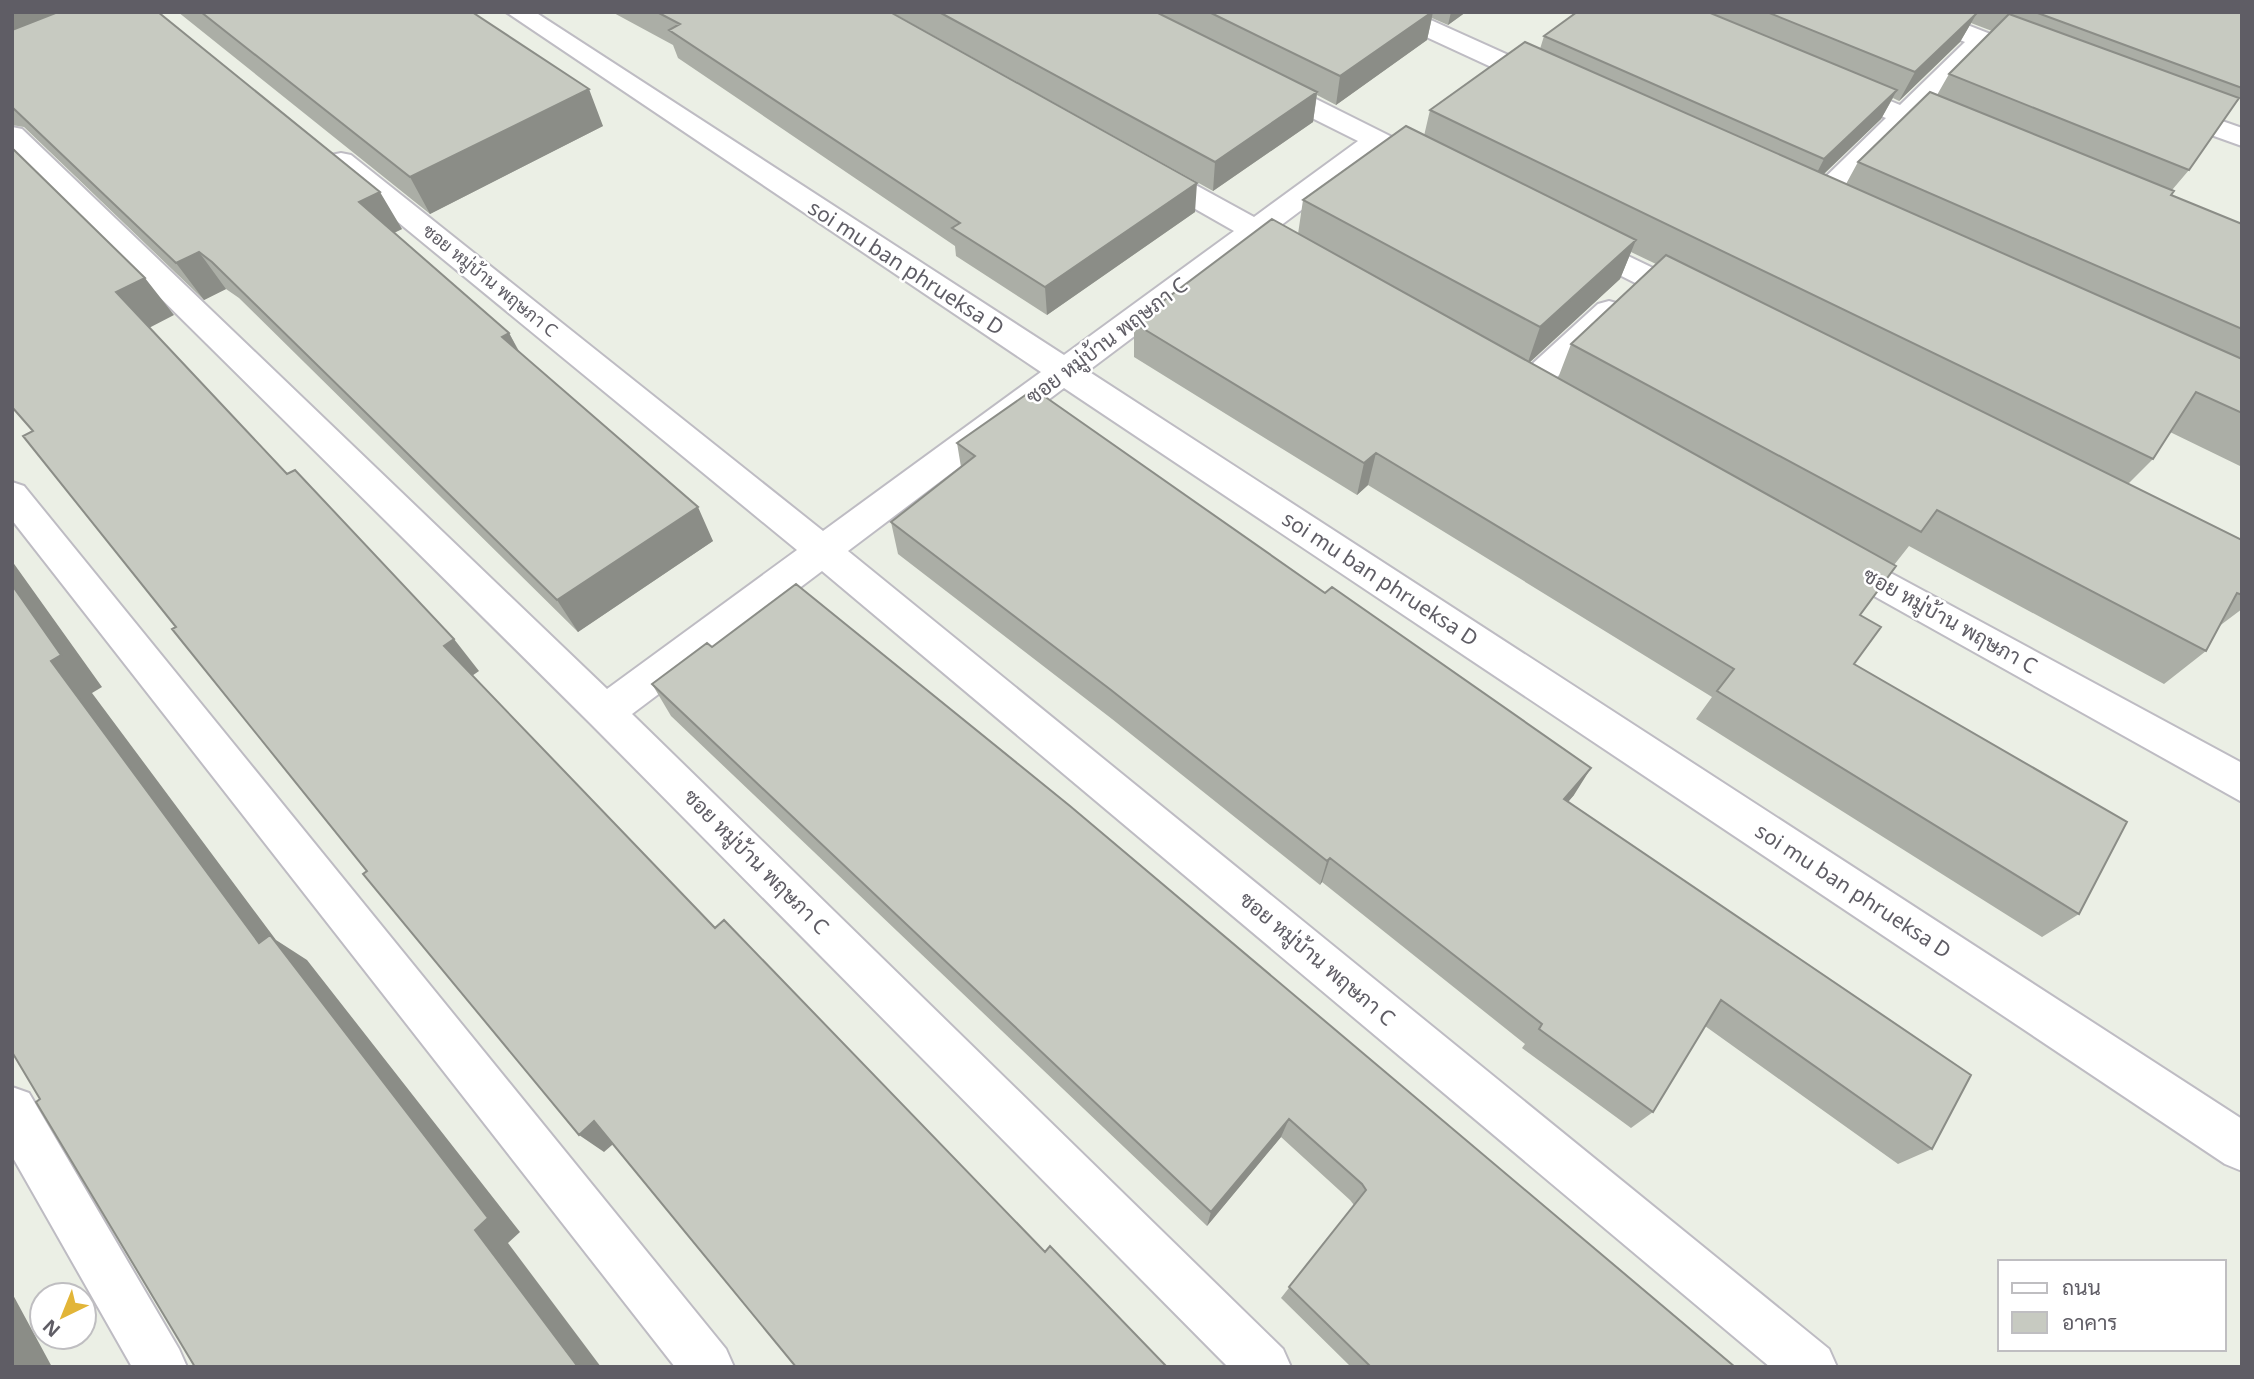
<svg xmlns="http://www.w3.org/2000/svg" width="2254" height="1379" font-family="'Noto Sans',Sarabun,sans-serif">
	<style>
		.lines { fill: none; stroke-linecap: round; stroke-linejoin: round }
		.street-casing { stroke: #bebcc3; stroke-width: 4 }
		.street { fill: #fff; fill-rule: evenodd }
		.wall { fill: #abaea6; fill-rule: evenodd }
		.shaded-wall { fill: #8b8d87 }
		.building { fill: #c7cac1; stroke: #8b8d87; stroke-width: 2 }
		.labels { text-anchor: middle; stroke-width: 5; stroke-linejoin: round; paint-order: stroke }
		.far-street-label { font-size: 18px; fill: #5f5d65; stroke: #fff }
		.street-label { font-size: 21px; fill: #5f5d65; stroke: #fff }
	</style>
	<rect width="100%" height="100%" fill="#ebefe5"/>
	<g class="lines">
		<defs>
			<path id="street" d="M506,12H535L1064,355L1234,231L1141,178L1137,172L1141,166L1151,163L1161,166L1254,217L1358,141L1260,92L1256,86L1260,80H1278L1438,160L1442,166L1438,172L1428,175L1418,172L1379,152L1276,229L1314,250L1318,257L1314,264C1293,269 1275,254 1257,244L1088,371L2242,1119V1171L2225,1164L1064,388L848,551L1829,1349L1837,1367H1770L822,571L632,714L1283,1349L1291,1367H1228L591,724L12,151V127L22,129L607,689L797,550L331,167L327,161L331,155L341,153L351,155L823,531L1041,372Z
				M1380,12H1413L1555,76L1559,82L1555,88H1537L1383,17Z
				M1899,12H1934L2042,54L2046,59L2042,64H2024L1986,50L1921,114L1964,131L1968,137L1964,143H1944L1908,127L1824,210L1814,213L1804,210L1800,204L1804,198L1886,118L1829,95L1825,89L1829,83H1847L1900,105L1965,42L1902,17Z
				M2168,102L2242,128V146L2158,116L2155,110L2158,104Z
				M1578,232L1701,291L1705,298L1701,305L1690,308L1679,305L1568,249L1563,242L1568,235Z
				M1609,301L1620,304L1624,311L1620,318L1540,393L1529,396L1518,393L1513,385L1518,377L1598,304Z
				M12,482L24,486L726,1349L734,1367H675L12,520Z
				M1837,544L2242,763V802L1824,568L1819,558L1824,548Z
				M12,1087L29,1093L179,1349L187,1367H132L12,1156Z"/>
		</defs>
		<!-- street casing -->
		<use href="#street" class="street-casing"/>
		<!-- street -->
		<use href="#street" class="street"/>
	</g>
	<!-- wall -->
	<path class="wall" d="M12,12L402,229L394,233L509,333L519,351L713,541L578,632L239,298L226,289L204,300L24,127L12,125Z
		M178,12H472L603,126L430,214Z
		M612,12H890L1195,212L1047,315L956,256L955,246L678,58L673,45Z
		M891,12H1466L1448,25L1432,18L1427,40L1336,105L1317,95L1313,122L1213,191Z
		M1573,12H2242V96L2231,109L2189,170L2172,190L2171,195L2242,224V467L2170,432L2153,459L2128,484L2242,540V609L2218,627L2206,651L2164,684L1909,546L1894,565L1860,615L1854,664L2079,914L2042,937L1696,719L1712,697L1368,485L1357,495L1134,357V323L1298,234L1303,200L1424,136L1430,110L1540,49L1544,36L1572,16ZM1971,23L1992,31L1949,74L1937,95L1858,162L1846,184L1824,174L1881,119L1893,98L1899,101L1960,42ZM1631,252L1656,264L1571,344L1558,378L1529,362L1620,279Z
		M957,443L1574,795L1568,802L1932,1149L1898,1164L1705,1026L1653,1112L1631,1128L1522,1048L1525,1044L1322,882L1320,885L1112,719L898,554L891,522L961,467Z
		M712,647L1735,1367H1351L1281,1298L1354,1205L1350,1200L1281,1137L1207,1226L671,716L652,684Z"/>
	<!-- shaded-wall -->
	<path class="shaded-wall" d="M12,12H118L12,57Z
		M1432,12H1433L1427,40L1336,105L1340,76Z
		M1451,12H1466L1448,25Z
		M1977,13L1960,42L1899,101L1915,72Z
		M589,89L603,126L430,214L410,177Z
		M1897,90L1881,119L1809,188L1824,159Z
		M1317,92L1313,122L1213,191L1215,162Z
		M1197,183L1195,212L1047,315L1045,287Z
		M380,192L402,229L381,239L359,202Z
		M1636,240L1620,279L1527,365L1540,327Z
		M199,252L226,289L204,300L176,263Z
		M145,278L174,315L147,329L116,292Z
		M509,333L528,369L502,337Z
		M1376,453L1368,485L1357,495L1364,463Z
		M698,507L713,541L578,632L557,600Z
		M12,561L102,687L92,693L276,940L307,960L520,1232L508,1243L601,1367H578L259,943L51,661L12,585Z
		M454,639L479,671L469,678L444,646Z
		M1591,768L1574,795L1548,825L1564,799Z
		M1330,858L1322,882L1320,885L1327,861Z
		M1289,1119L1281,1137L1207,1226L1211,1212Z
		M594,1121L619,1139L604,1152L579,1135Z
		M12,1293L52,1367H12Z"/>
	<!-- building -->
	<path class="building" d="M58,12H158L380,192L359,202L509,333L502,337L698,507L557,600L212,262L199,252L176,263L12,107V30Z
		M201,12H472L589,89L410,177Z
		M657,12H890L1197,183L1045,287L952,228L960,223L669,30L680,24Z
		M939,12H1156L1317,92L1215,162Z
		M1209,12H1432L1340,76Z
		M1577,12H1708L1897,90L1824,159L1544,36Z
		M1767,12H1974L1977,13L1915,72Z
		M2035,12H2242V88Z
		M2009,14L2239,98L2189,170L1949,74Z
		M1525,42L2242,359V413L2196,392L2153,459L1430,110Z
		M1930,92L2174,191L2171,195L2242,224V329L1858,162Z
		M1406,126L1636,240L1540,327L1303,200Z
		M12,148L145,278L116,292L287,474L295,470L454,639L444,646L715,928L724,920L1045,1252L1050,1246L1167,1367H796L594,1121L579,1135L363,874L367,871L172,629L176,627L23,436L33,431L12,407Z
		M1272,219L1896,566L1860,615L1881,627L1854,664L2127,822L2079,914L1717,691L1734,669L1376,453L1364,463L1134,323Z
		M1666,255L2242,540V595L2237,593L2206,651L1937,510L1921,532L1571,344Z
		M1034,389L1325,593L1332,587L1591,768L1564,799L1971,1075L1932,1149L1721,1000L1653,1112L1539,1029L1542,1024L1330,858L1327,861L1111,690L891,522L975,456L957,443Z
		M796,584L1070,806L1735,1367H1371L1289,1287L1366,1190L1362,1184L1289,1119L1211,1212L652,684L707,643L712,647Z
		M12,585L61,655L51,661L259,943L270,935L488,1218L475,1230L578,1367H195L36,1102L40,1099L12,1052Z"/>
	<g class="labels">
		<!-- far-street labels -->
		<g class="far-street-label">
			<text transform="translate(490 281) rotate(39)" y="6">ซอย หมู่บ้าน พฤษภา C</text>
		</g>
		<!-- street labels -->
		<g class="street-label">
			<text transform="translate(906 268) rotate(33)" y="7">soi mu ban phrueksa D</text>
			<text transform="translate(1107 341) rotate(-37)" y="7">ซอย หมู่บ้าน พฤษภา C</text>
			<text transform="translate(1380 579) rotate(33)" y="7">soi mu ban phrueksa D</text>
			<text transform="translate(1950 621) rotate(29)" y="7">ซอย หมู่บ้าน พฤษภา C</text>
			<text transform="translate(756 862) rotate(45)" y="7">ซอย หมู่บ้าน พฤษภา C</text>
			<text transform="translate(1853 891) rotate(33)" y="7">soi mu ban phrueksa D</text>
			<text transform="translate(1317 959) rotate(40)" y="7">ซอย หมู่บ้าน พฤษภา C</text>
		</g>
	</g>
	<!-- border -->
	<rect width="2254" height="1379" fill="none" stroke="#5f5d65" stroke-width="28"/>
	<!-- legend -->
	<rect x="1998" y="1260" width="228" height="91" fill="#ffffff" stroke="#bfbec1" stroke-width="2"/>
	<rect x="2012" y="1283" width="35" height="10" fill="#ffffff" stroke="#bfbec1" stroke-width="2"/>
	<text x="2062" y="1295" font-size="21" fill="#5f5d65">ถนน</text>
	<rect x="2012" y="1312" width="35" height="21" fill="#c7cac1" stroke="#bfbec1" stroke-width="2"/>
	<text x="2062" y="1330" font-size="21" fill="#5f5d65">อาคาร</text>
	<!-- north arrow -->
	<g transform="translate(63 1316) rotate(223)"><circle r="33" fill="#ffffff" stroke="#bfbec1" stroke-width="2"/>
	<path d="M0-5L12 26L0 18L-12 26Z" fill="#e2b538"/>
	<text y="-10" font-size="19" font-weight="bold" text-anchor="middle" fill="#5f5d65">N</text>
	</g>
</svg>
